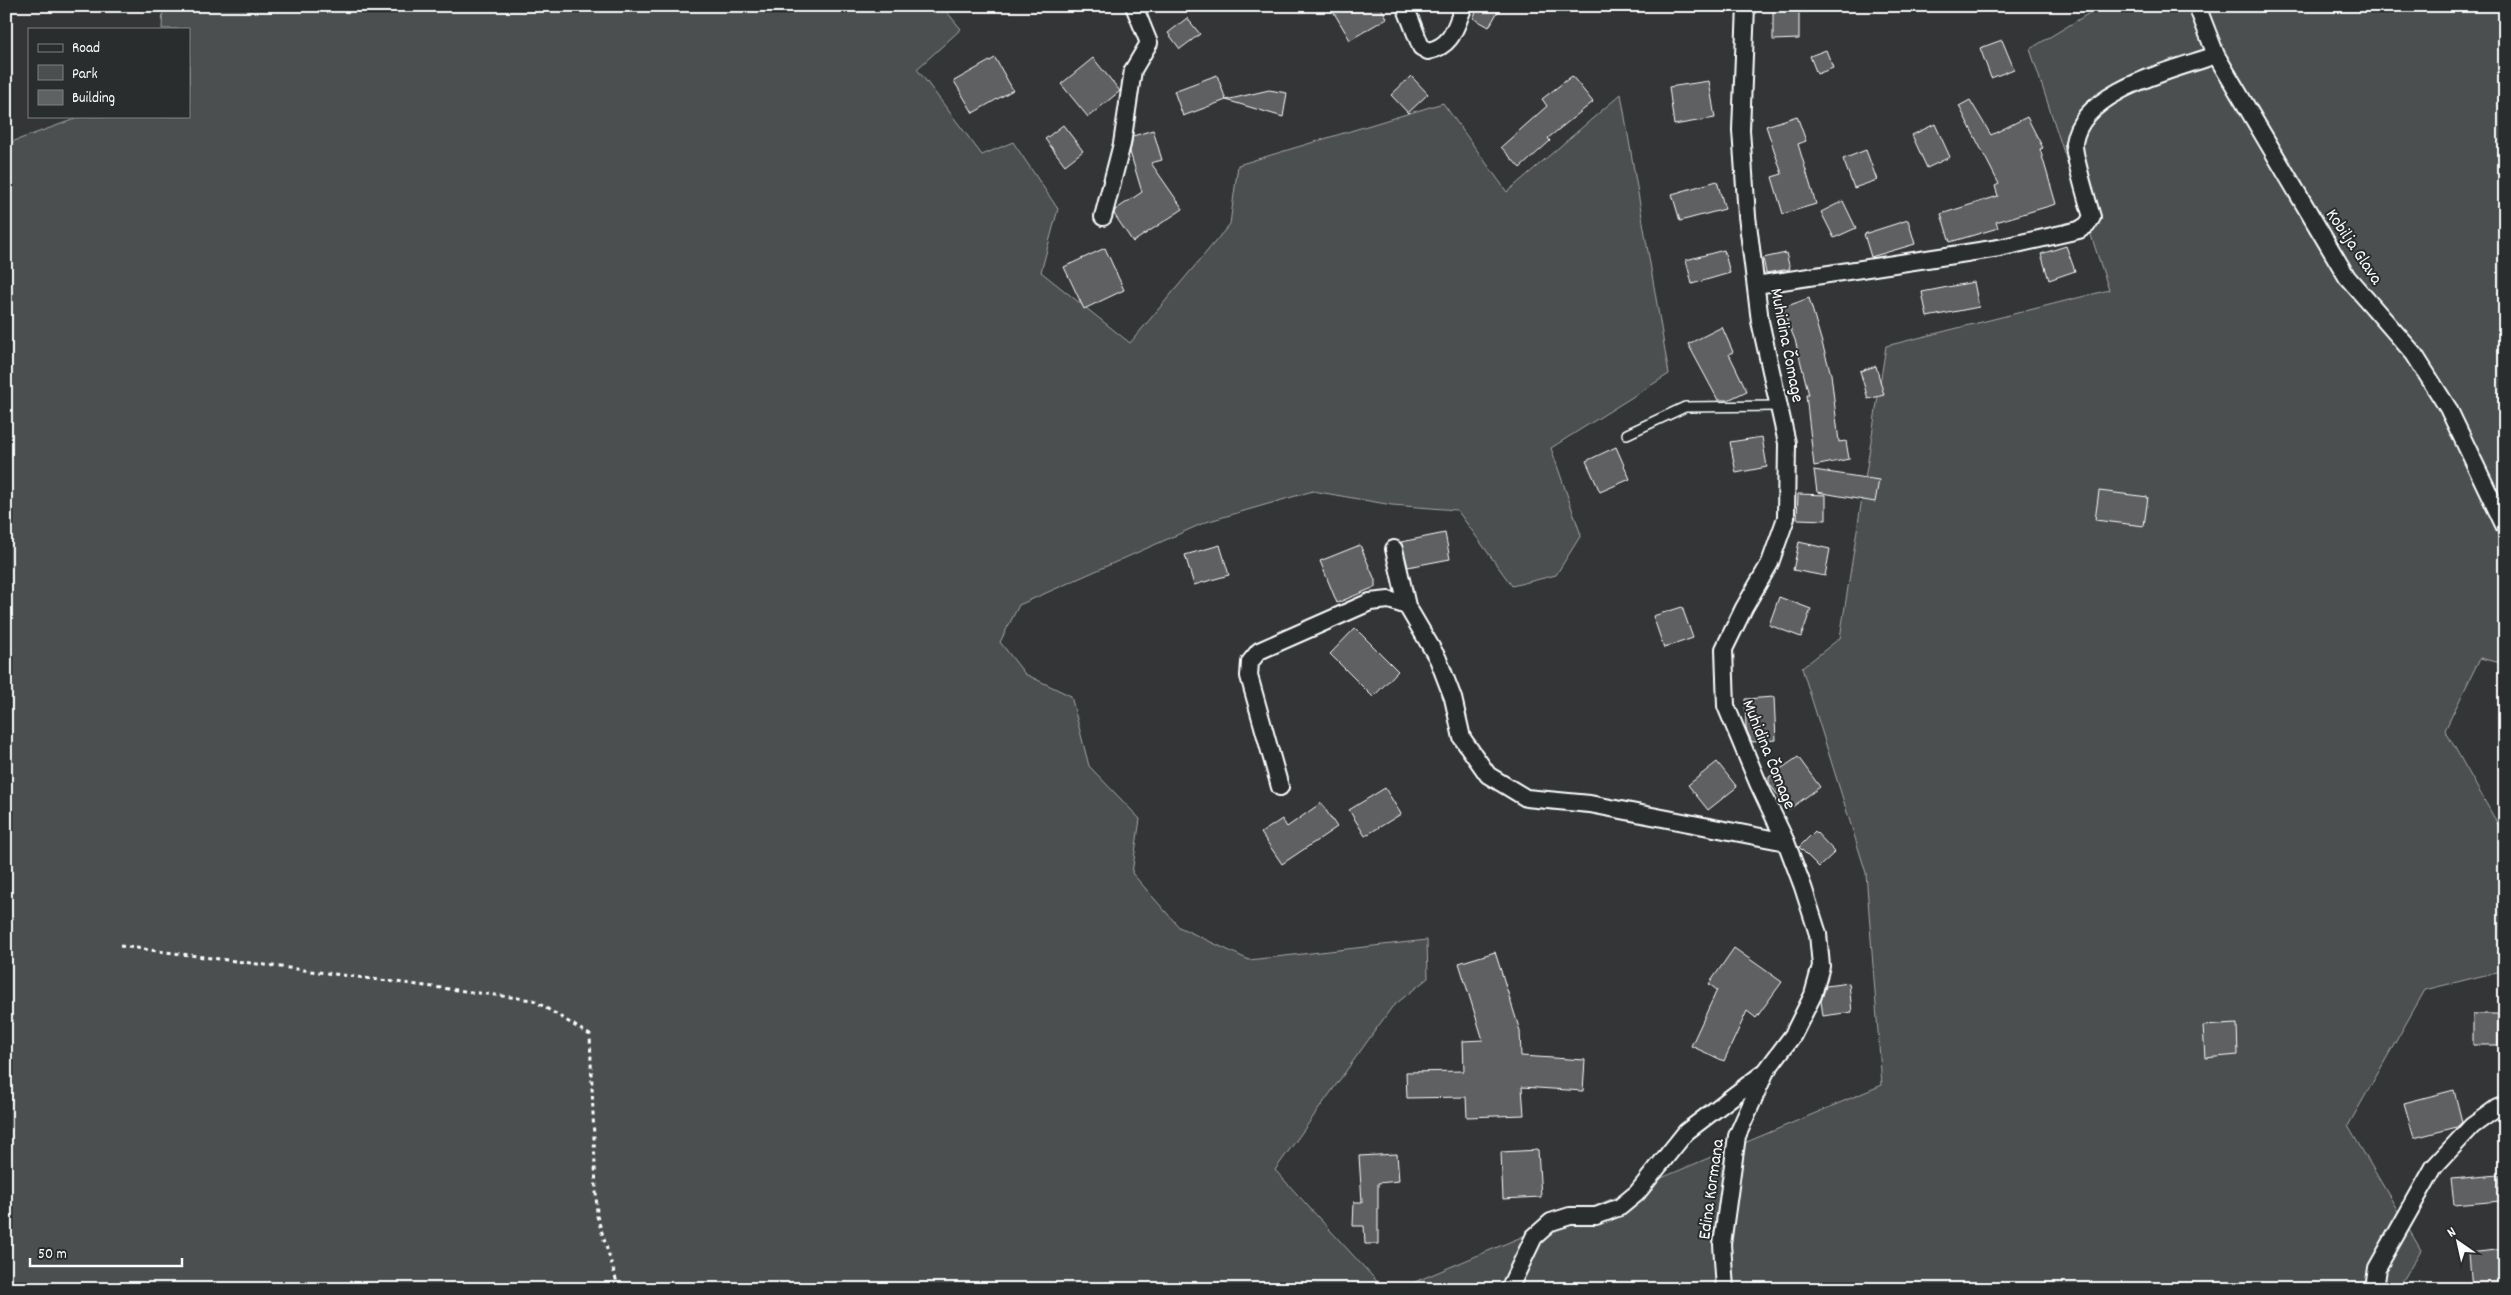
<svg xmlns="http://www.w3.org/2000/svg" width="2511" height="1295" font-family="Dekko,sans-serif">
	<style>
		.green { fill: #4c4f50; stroke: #a6a7a8 }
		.building { fill: #5f6162; stroke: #fff }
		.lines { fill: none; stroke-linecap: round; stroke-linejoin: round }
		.service-casing { stroke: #fff; stroke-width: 12 }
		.minor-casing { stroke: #fff; stroke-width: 20 }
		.path { stroke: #fff; stroke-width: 3; stroke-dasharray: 4 4; stroke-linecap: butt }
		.service { stroke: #2a2d2e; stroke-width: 9 }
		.minor { stroke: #2a2d2e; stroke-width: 16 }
		.labels { text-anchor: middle; stroke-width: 4; stroke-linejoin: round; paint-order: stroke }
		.street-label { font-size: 18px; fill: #fff; stroke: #2a2d2e }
	</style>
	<rect width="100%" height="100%" fill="#333536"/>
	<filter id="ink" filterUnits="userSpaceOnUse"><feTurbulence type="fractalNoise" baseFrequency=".02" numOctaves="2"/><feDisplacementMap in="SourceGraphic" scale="10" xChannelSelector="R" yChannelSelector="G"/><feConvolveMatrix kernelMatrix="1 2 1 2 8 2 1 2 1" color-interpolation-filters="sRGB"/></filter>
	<g filter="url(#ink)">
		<!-- green -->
		<path class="green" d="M163,6H942L961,29L917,69L982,155L1013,142L1058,209L1041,272L1130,343L1230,224L1238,165L1443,103L1507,192L1621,94L1669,374L1551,448L1581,535L1556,575L1512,586L1457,510L1392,505L1313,491L1206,522L1019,605L1000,642L1025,674L1071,696L1089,766L1140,819L1132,873L1179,927L1249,960L1427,940L1428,978L1392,1007L1275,1170L1384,1289H6V144L83,116H189V29H162Z
			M2101,6H2505V664L2480,658L2445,730L2505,837V970L2425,990L2348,1126L2421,1250L2398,1289H1398L1882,1085L1866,873L1802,668L1840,638L1886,346L2109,290L2030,49Z"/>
		<!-- building -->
		<path class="building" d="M1330,6H1380L1387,18L1350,40Z
			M1479,6H1501L1489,27L1473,18Z
			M1773,6H1799V39L1773,40Z
			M1187,18L1200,34L1180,49L1168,33Z
			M2002,40L2014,69L1991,78L1980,48Z
			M1826,50L1833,68L1817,74L1810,56Z
			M995,58L1013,90L973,113L954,81Z
			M1093,58L1120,91L1088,117L1061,84Z
			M1217,75L1226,100L1183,116L1174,91Z
			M1411,76L1428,94L1408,113L1391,95Z
			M1572,76L1593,102L1548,138L1550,141L1520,168L1501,147L1547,106L1542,99Z
			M1709,81L1715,118L1674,125L1669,87Z
			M1269,90L1287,93L1283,117L1226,100Z
			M1970,100L1991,135L2027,117L2043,148L2040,149L2056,204L1996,222L1998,228L1950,242L1941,214L1998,196L1995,186L1999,184L1959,106Z
			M1797,116L1806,141L1798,144L1816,204L1783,214L1772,177L1782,174L1766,126Z
			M1935,124L1950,157L1927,168L1912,135Z
			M1063,125L1083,151L1065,165L1045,139Z
			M1153,130L1162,160L1151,163L1183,209L1133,242L1114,214L1115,210L1142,192L1130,152L1133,136Z
			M1866,150L1877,180L1854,188L1843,159Z
			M1717,181L1725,209L1680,221L1672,194Z
			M1843,201L1856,228L1834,238L1821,212Z
			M1908,220L1915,244L1871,257L1864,234Z
			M2066,246L2075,271L2049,280L2041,254Z
			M1105,248L1124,290L1084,309L1064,267Z
			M1724,250L1730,273L1692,284L1686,260Z
			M1786,253L1790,269L1766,273L1763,258Z
			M1974,282L1979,307L1927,317L1922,292Z
			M1809,298L1831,374L1839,442L1846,441L1849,459L1814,466L1806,395H1809L1795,340L1782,308Z
			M1722,327L1733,352L1729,354L1747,391L1728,400H1718L1688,344Z
			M1876,366L1884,395L1868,399L1860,371Z
			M1762,437L1767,467L1736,473L1730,442Z
			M1616,447L1630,479L1600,492L1586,461Z
			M1814,470L1879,480L1875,502L1817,492Z
			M2099,491L2148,497L2144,526L2095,520Z
			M1798,494L1826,495V520L1797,519Z
			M1445,533L1450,559L1408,567L1401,542Z
			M1799,542L1830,549L1825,576L1793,570Z
			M1220,545L1229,575L1194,585L1185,555Z
			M1360,545L1375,580V587L1337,603L1320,561Z
			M1779,597L1811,609L1801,637L1769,625Z
			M1682,607L1693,638L1664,648L1653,616Z
			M1355,628L1398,671L1373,697L1330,654Z
			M1774,697L1776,740L1752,742L1746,729L1745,699Z
			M1798,757L1820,787L1788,810L1769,783V777Z
			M1717,762L1737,787L1708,810L1688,785Z
			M1385,788L1401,814L1365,836L1349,810Z
			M1321,803L1337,827L1282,864L1261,833L1282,819L1287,827Z
			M1815,831L1835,852L1819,867L1799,847Z
			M1734,948L1782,982L1756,1018L1747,1011L1724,1061L1691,1046L1717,990L1709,984Z
			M1495,952L1520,1031L1521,1056L1585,1060L1583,1091L1522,1087L1524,1115L1467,1117L1466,1097L1407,1098L1406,1072L1464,1071L1463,1041L1483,1040L1459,963Z
			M1849,983L1852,1012L1823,1016L1821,1001L1826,986Z
			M2473,1014H2498V1045H2473Z
			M2237,1024L2238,1055L2205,1058L2203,1026Z
			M2454,1090L2462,1122L2457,1127L2414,1138L2404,1103Z
			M1538,1150L1541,1197L1503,1199L1501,1152Z
			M1397,1154L1399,1181L1378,1183V1244H1365L1364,1226H1353L1354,1202H1362L1359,1156Z
			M2499,1175L2501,1201L2454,1205L2451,1179Z
			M2505,1249V1288L2472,1289L2469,1253Z"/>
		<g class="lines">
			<defs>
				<path id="service" d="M1627,434L1685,407L1779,406"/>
				<path id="minor" d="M1405,6L1421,47L1428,51C1453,46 1455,27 1464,6
					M2197,6L2216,55L2347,277L2414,354L2448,408L2505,527
					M1103,217L1122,144L1133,70L1149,43L1134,6
					M1756,285L1999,248L2079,230L2087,225L2092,217C2088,203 2073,154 2074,143C2081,90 2174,70 2216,55
					M1394,549L1407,606L1438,659L1453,698L1462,738L1488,775L1526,798L1590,804L1786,842
					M1280,787L1249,676L1250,662L1259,651L1370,602L1389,600L1407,606
					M1509,1289L1534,1237L1551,1222L1570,1216H1596L1620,1207L1637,1193L1686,1132L1766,1071L1793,1035L1813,995L1821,966L1818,934L1803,887L1786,842L1758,783L1726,706L1724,649L1744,608L1770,563L1786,518L1787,443L1760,321L1747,216L1741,130L1746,6
					M1725,1289L1722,1244L1737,1136L1765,1073
					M2374,1289L2377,1268L2434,1167L2472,1126L2497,1108L2505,1105"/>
			</defs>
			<!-- service casing -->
			<use href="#service" class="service-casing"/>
			<!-- minor casing -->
			<use href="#minor" class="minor-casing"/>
			<!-- path -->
			<path class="path" d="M120,946L533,1000L590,1035L597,1216L619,1289"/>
			<!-- service -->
			<use href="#service" class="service"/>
			<!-- minor -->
			<use href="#minor" class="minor"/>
		</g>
	</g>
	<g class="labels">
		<!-- street labels -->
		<g class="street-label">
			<text transform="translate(2355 246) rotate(56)" y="6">Kobilja Glava</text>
			<text transform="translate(1788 345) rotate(79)" y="6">Muhidina Čomage</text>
			<text transform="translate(1770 754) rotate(68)" y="6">Muhidina Čomage</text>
			<text transform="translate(1710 1189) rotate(-82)" y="6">Edina Kormana</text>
		</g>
	</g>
	<!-- margin -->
	<rect width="2511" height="1295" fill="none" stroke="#2a2d2e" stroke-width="25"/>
	<rect x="12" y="12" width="2486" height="1270" fill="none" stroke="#fff" stroke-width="2" filter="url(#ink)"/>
	<!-- legend -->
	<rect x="28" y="28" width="162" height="90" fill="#2a2d2e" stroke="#7f8182"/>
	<rect x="38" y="44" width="25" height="8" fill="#2a2d2e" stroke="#7f8182"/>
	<text x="72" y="52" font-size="15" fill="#ffffff">Road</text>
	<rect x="38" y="65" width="25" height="15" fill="#4c4f50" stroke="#7f8182"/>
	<text x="72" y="78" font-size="15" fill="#ffffff">Park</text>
	<rect x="38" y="90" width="25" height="15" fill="#5f6162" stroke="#7f8182"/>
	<text x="72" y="102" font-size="15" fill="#ffffff">Building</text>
	<!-- north arrow -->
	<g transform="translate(2458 1242) rotate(326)" stroke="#2a2d2e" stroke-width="4" paint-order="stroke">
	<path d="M0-4L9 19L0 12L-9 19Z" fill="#ffffff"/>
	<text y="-8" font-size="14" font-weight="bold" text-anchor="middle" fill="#ffffff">N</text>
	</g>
	<!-- scale -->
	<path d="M30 1258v8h152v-8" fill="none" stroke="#ffffff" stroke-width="2.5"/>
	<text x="38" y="1258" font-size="15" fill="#ffffff" stroke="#2a2d2e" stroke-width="4" paint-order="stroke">50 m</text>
</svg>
